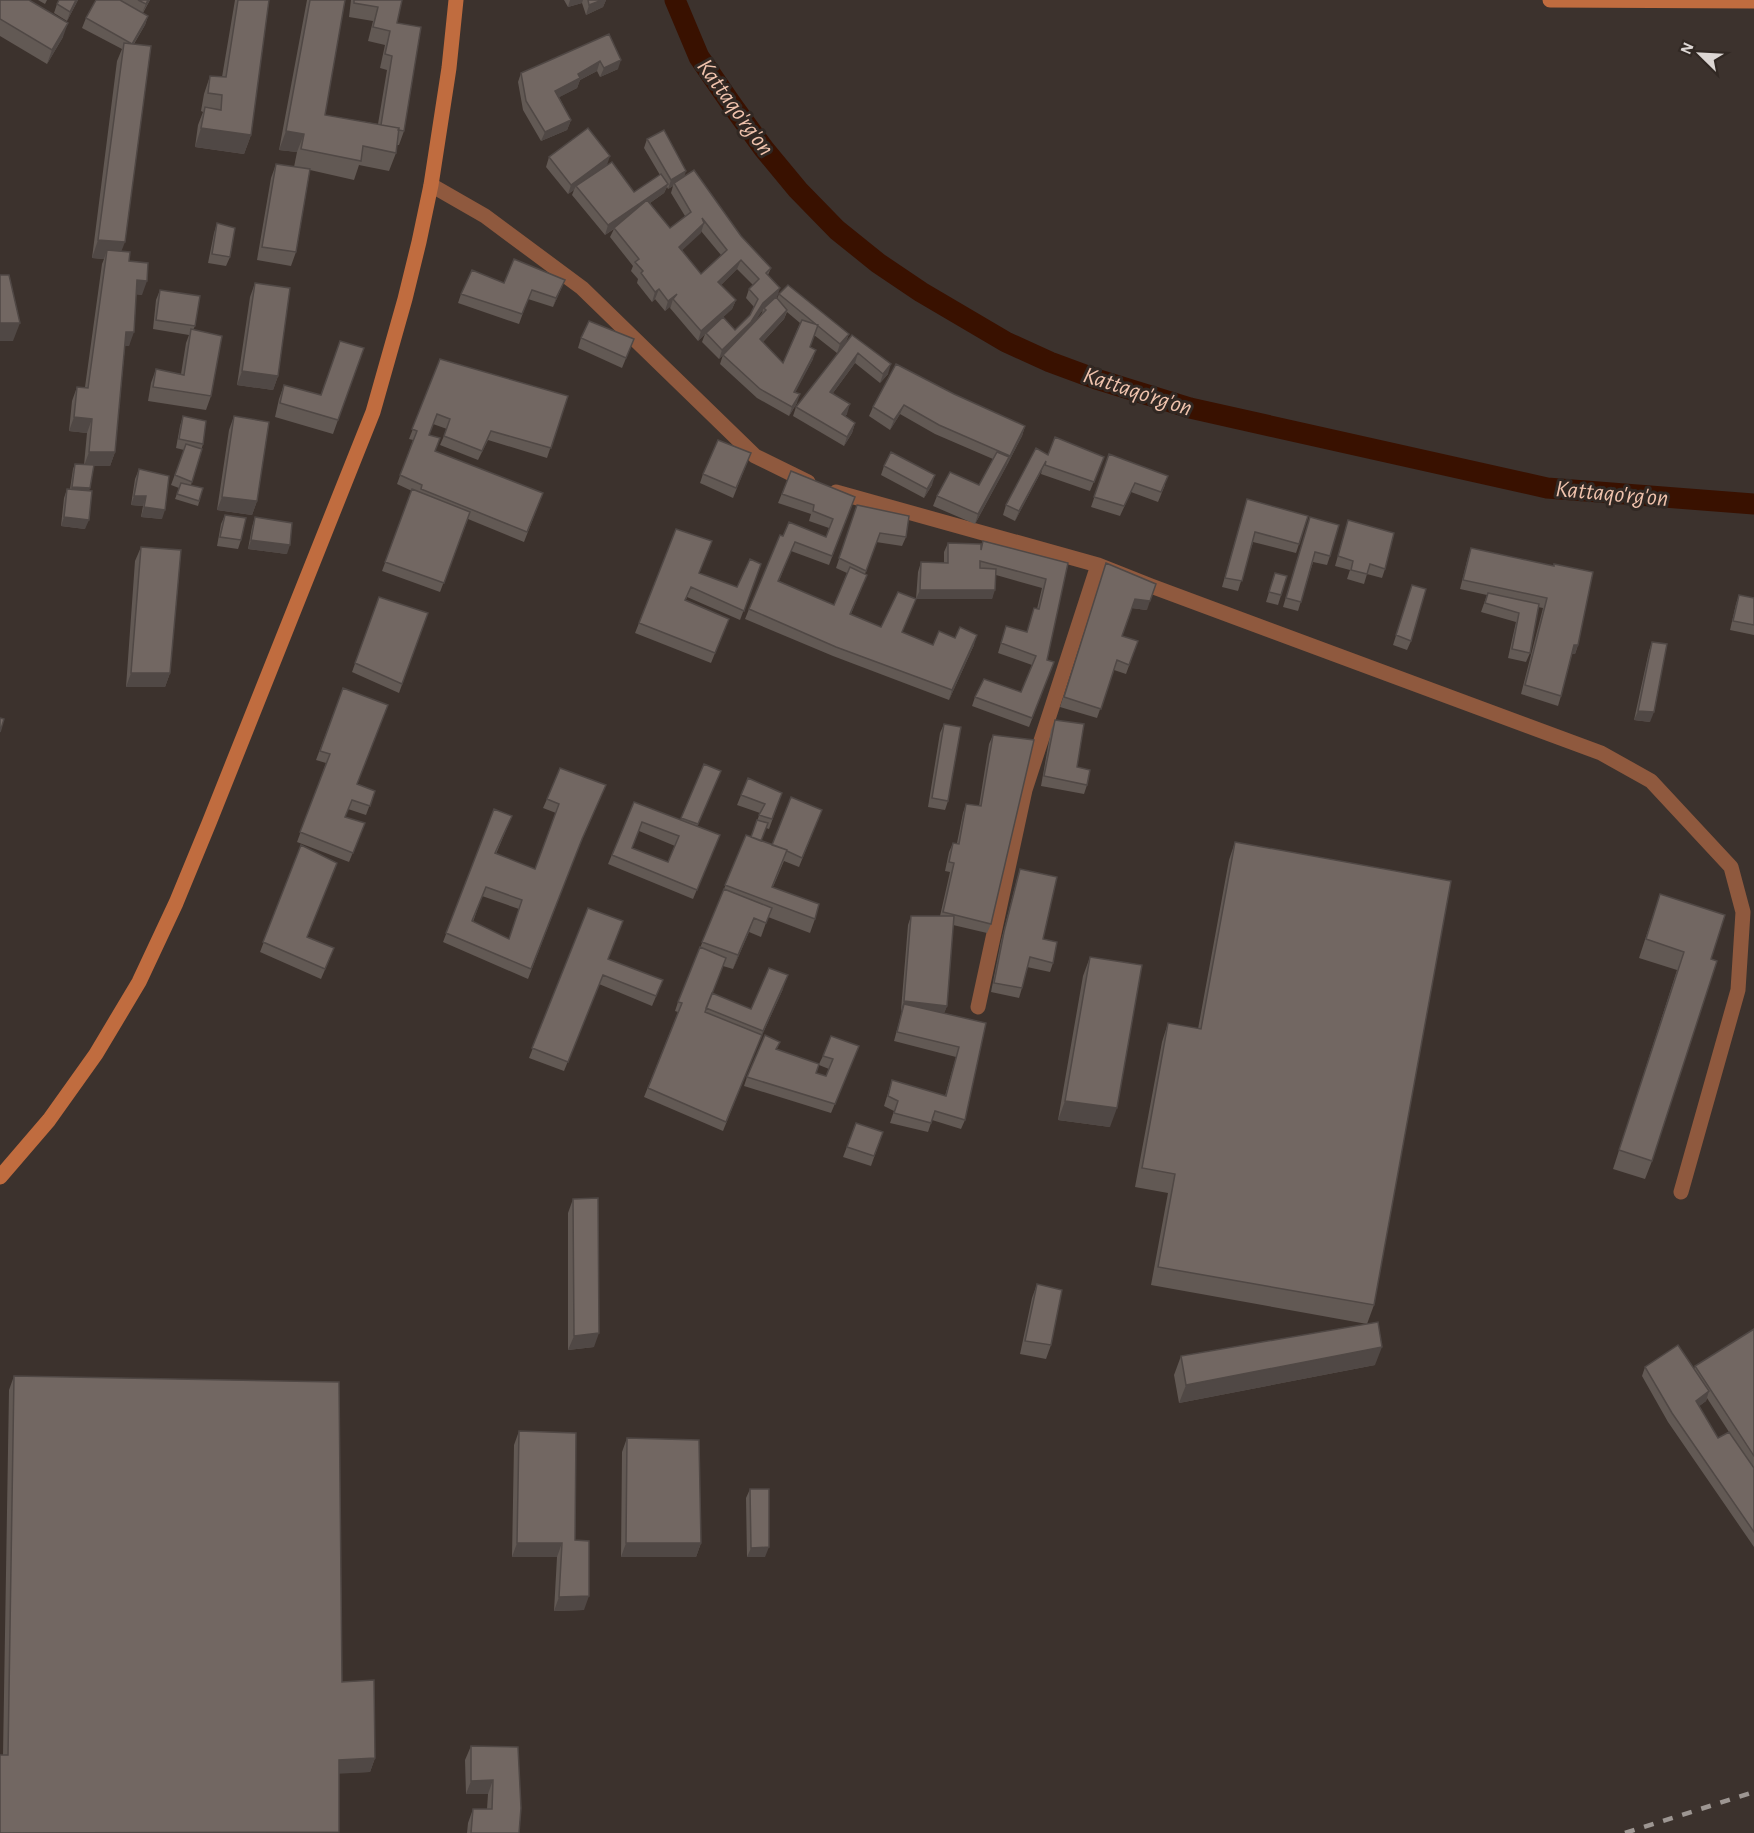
<svg xmlns="http://www.w3.org/2000/svg" width="1754" height="1833" font-family="'Alegreya Sans',sans-serif">
	<style>
		.lines { fill: none; stroke-linecap: round; stroke-linejoin: round }
		.canal { stroke: #391100; stroke-width: 21 }
		.street { stroke: #8f593e; stroke-width: 15 }
		.secondary { stroke: #c06c3f; stroke-width: 15 }
		.rail { stroke: #9d9692; stroke-width: 4.5; stroke-dasharray: 10 10; stroke-linecap: butt }
		.wall { fill: #625954; fill-rule: evenodd }
		.shaded-wall { fill: #504845 }
		.building { fill: #726762; stroke: #504845; stroke-width: 1.5; fill-rule: evenodd }
		.labels { text-anchor: middle; stroke-width: 6; stroke-linejoin: round; paint-order: stroke }
		.water-label { font-size: 24px; font-style: italic; fill: #f0c3ad; stroke: #312823 }
	</style>
	<rect width="100%" height="100%" fill="#3c322d"/>
	<g class="lines">
		<!-- canal -->
		<path class="canal" d="M675,0L699,57L732,105L764,149L798,190L837,230L878,263L921,292L1006,342L1050,362L1096,379L1190,408L1547,488L1754,504"/>
		<!-- street -->
		<path class="street" d="M431,185L485,216L582,288L755,456L808,482
			M836,492L1098,565L1151,586L1601,753L1651,781L1731,867L1743,912L1738,990L1681,1192
			M978,1007L1025,790L1098,565"/>
		<!-- secondary -->
		<path class="secondary" d="M1550,0L1754,1
			M0,1177L49,1120L96,1054L139,982L176,903L209,823L373,412L405,299L419,242L431,185L449,68L456,0"/>
		<!-- rail -->
		<path class="rail" d="M1625,1833L1754,1792"/>
	</g>
	<!-- wall -->
	<path class="wall" d="M0,0L63,37L47,64L0,36Z
		M38,0H47L45,4Z
		M78,0L67,21L54,13L57,4Z
		M121,0H150L143,13L148,16L145,25L134,44L121,252L129,261L142,295L136,294L129,346H125L115,452L110,466H94L89,491L85,529L61,526L64,498L67,489H70L73,469L75,464L84,465L87,433L69,431L72,401L77,387H85L102,264L104,259L92,258L117,61L122,49L82,28L86,18Z
		M235,0H269L251,135L244,154L195,147L198,125L203,112L201,111L204,94L210,76L222,77Z
		M307,0H310L325,115L378,124L387,70L380,68L385,45L368,41L373,21L349,17L351,0H402L397,23L404,131L399,145H397L396,153L389,171L359,165L354,180L310,170L296,252L291,266L257,260L271,178L276,164L294,167L297,152L279,150Z
		M564,0H606L603,7L586,15L582,3L568,7Z
		M609,34L618,69L600,77L597,71L580,80L577,88L559,97L571,120L567,130L541,141L523,110L518,82L521,73Z
		M647,139L684,176L771,268L768,275L777,299L779,294L849,334L845,344L837,353L814,335L810,347L813,359L795,392L797,403L789,416L757,398L720,364L723,355L726,352L719,359L702,342L705,334L698,341L670,308L671,306L665,311L655,299L652,302L637,283L638,279L631,271L633,266L610,237L614,229L605,235L572,195L574,190L568,194L546,167L549,157L607,165L634,192L660,175L644,148ZM673,186L671,193L685,216L670,228L650,203L664,193L667,187L668,189ZM701,231L721,255L701,274L682,250ZM737,269L753,285L749,289L746,298L754,307L750,315L735,330L723,317L732,309L736,300L721,285ZM763,310L761,315L753,324L760,313ZM787,312L800,323L783,363L763,342L784,319Z
		M217,223L230,257L226,266L208,263L214,233Z
		M255,283L278,376L273,390L237,385L250,297Z
		M504,283L561,289L553,307L528,299L519,324L458,303L461,294Z
		M160,290L195,326L193,330L211,396L206,410L148,401L151,383L156,369L181,374L186,343L189,335L153,329L156,300Z
		M852,335L888,374L880,383L855,363L833,393L847,414L845,416L855,423L852,433L844,446L793,416L796,407Z
		M581,338L634,339L622,368L578,348Z
		M440,359L568,396L547,458L488,440L478,460L440,445L447,429L433,424L429,435L435,451L543,493L524,542L468,519L440,592L382,571L412,491L397,484L413,440L409,439Z
		M284,385L321,395L338,420L333,434L275,417L279,399Z
		M954,394L1025,426L1022,436L1007,465L975,524L933,506L937,496L979,485L993,459L935,434L900,414L890,430L869,416L873,407Z
		M183,416L203,444L191,485L203,488L198,506L175,499L179,488L171,485L184,450L176,448L180,426Z
		M234,416L257,501L252,515L217,510L229,430Z
		M751,453L733,498L700,483L703,474Z
		M1109,454L1165,485L1158,502L1131,492L1120,516L1091,507Z
		M1048,455L1104,457L1090,491L1041,474L1042,470L1015,521L1003,515L1006,505Z
		M884,466L932,485L924,498L881,475Z
		M139,469L162,519L141,517L143,506L131,505L135,479Z
		M791,471L855,497L829,565L791,551L779,581L834,605L847,573L836,568L857,505L906,537L902,546L876,542L865,574L867,575L851,614L881,627L902,632L933,645L955,638L974,645L949,700L833,656L745,619L749,609L783,536L826,537L829,528L809,521L811,514L778,503Z
		M1247,499L1299,544L1296,553L1253,542L1238,591L1222,587Z
		M225,515L241,540L238,549L217,546L221,524Z
		M255,517L287,554L248,549L252,527Z
		M1310,517L1330,556L1327,565L1313,562L1298,611L1283,607Z
		M1348,520L1385,569L1382,578L1367,574L1364,584L1347,579L1350,570L1335,566Z
		M676,529L699,573L737,587L761,564L740,620L687,597L686,600L729,619L711,663L635,633Z
		M983,541L1068,563L1047,660L1054,662L1029,727L972,706L975,697L1021,692L1032,665L998,653L1006,626L1027,632L1034,608L1037,609L1042,588L996,575L992,599H916L918,572L921,562L944,563V552L948,543L981,547Z
		M141,547L170,673L165,687H126L135,561Z
		M1471,548L1554,566L1578,645L1575,654H1572L1561,696L1558,706L1521,694L1543,608L1538,607L1530,653L1526,662L1508,658L1516,622L1481,612L1487,595L1460,589L1468,557Z
		M1103,573L1147,610L1132,608L1122,636L1138,641L1126,674L1114,670L1097,718L1060,707Z
		M1275,573L1287,576L1278,605L1266,602Z
		M1409,595L1411,641L1407,650L1393,645Z
		M1739,595L1754,598V635L1730,630L1736,604Z
		M379,597L428,613L399,693L352,672Z
		M1652,642L1650,722L1634,720L1649,651Z
		M343,688L358,784L375,791L366,815L348,809L345,817L365,823L349,862L297,842L326,763L316,760Z
		M1055,720L1077,767L1087,785L1084,794L1041,786L1051,730Z
		M944,724L948,801L945,810L928,807L940,733Z
		M993,735L991,924L987,933L953,925L947,1006L944,1013L986,1023L965,1120L961,1129L932,1120L928,1132L890,1123L894,1111L884,1106L892,1080L945,1096L956,1057L894,1041L902,1011L901,1010L908,925L911,916H940L950,872L945,871L949,852L953,843H957L963,813L966,804L979,806L989,744Z
		M704,764L721,771L697,827L720,835L693,899L608,864L634,802L681,820ZM639,831L675,846L668,862L632,848Z
		M748,778L782,793L769,829L766,828L761,841L772,845L822,810L799,867L784,861L773,887L815,919L810,933L768,917L761,937L749,932L733,969L723,966L712,993L751,1009L783,989L758,1044L723,1131L644,1097L678,1012L675,1011L678,1002L746,835L751,837L760,813L737,805Z
		M606,785L578,849L528,979L443,942L494,809L512,816L496,854L535,869L556,813L543,808L547,799ZM482,896L519,909L509,939L473,922Z
		M1235,842L1374,1305L1367,1324L1375,1365L1179,1403L1174,1375L1181,1356L1367,1324L1151,1285L1168,1193L1135,1187L1162,1042L1168,1023L1198,1029L1229,860Z
		M301,845L308,937L330,958L321,979L260,952Z
		M1020,869L1043,939L1053,963L1050,972L1027,967L1022,988L1019,998L991,992L1001,941L1017,879Z
		M1660,894L1711,959L1652,1161L1645,1179L1613,1169L1677,970L1639,958Z
		M588,908L608,959L663,980L652,1006L599,984L564,1071L529,1058Z
		M1090,957L1110,1127L1058,1120L1083,976Z
		M780,1042L777,1049L819,1064L823,1056H855L831,1113L744,1086L747,1077ZM819,1065L829,1069L826,1076L816,1073Z
		M856,1123L883,1132L871,1166L843,1157Z
		M573,1199L594,1347L568,1350V1213Z
		M1037,1284L1051,1345L1046,1359L1020,1354L1032,1298Z
		M1754,1329V1547L1668,1422L1642,1376L1645,1367L1694,1369L1695,1366ZM1707,1398L1729,1432L1718,1438L1699,1406L1706,1401Z
		M14,1376L342,1682L375,1758L370,1772L339,1773L3,1755L9,1390Z
		M519,1431L575,1540L584,1610L554,1611L557,1557H512L514,1445Z
		M627,1438L701,1543L696,1557H621L622,1452Z
		M750,1489L765,1557H747L746,1498Z
		M471,1746L518,1747L519,1833H467L468,1823L473,1809H487L488,1794H466L465,1760Z"/>
	<!-- shaded-wall -->
	<path class="shaded-wall" d="M76,0H78L67,21L70,12Z
		M148,0H150L142,13L146,4Z
		M570,0H583L582,3L568,7Z
		M602,0H606L603,7L586,15L589,5Z
		M148,16L145,25L128,53L132,44Z
		M68,23L63,37L47,64L52,50Z
		M621,60L618,69L600,77L604,68Z
		M600,61L597,71L580,80L577,88L552,101L555,91L578,74Z
		M571,120L567,130L541,141L545,132Z
		M201,128L251,135L244,154L195,147Z
		M286,131L304,134L297,152L279,150Z
		M610,156L607,165L576,186L574,190L568,194L571,185Z
		M686,171L683,181L674,183L673,186L668,189L671,180Z
		M668,184L664,193L605,235L608,225Z
		M704,223L701,233L676,256L679,247Z
		M98,240L125,242L118,260L107,250L104,259L92,258Z
		M741,260L737,269L715,291L718,282Z
		M137,280L147,281L142,295L132,294Z
		M565,280L553,307L556,298Z
		M780,288L777,298L765,309L764,308L748,332L719,359L722,350L763,303Z
		M659,289L655,299L652,302L655,292Z
		M677,294L673,299L671,306L665,311L668,301Z
		M736,300L732,309L698,341L701,331Z
		M787,310L784,319L757,348L760,339Z
		M0,323H20L13,341H0Z
		M126,332H134L129,346H121Z
		M849,334L845,344L837,353L840,344Z
		M816,350L813,359L791,401L794,392Z
		M858,353L855,363L827,401L830,392Z
		M891,364L888,374L880,383L883,374Z
		M242,371L278,376L273,390L237,385Z
		M800,394L797,403L789,416L792,407Z
		M850,404L847,414L839,424L842,414Z
		M904,405L900,414L890,430L894,420Z
		M74,417L92,419L87,433L69,431Z
		M855,423L852,433L844,446L847,437Z
		M1025,426L1022,436L1007,465L1010,456Z
		M89,452H115L110,466H84Z
		M1009,457L1006,467L975,524L978,514Z
		M1046,461L1042,470L1015,521L1019,511Z
		M935,475L932,485L924,498L927,489Z
		M72,487L90,488L88,493L70,492Z
		M134,496H146L143,506L131,505Z
		M222,497L257,501L252,515L217,510Z
		M144,507L165,510L162,519L141,517Z
		M64,517L89,520L85,529L61,526Z
		M251,540L290,545L287,554L248,549Z
		M920,590H995L992,599H916Z
		M1135,599L1150,601L1147,610L1131,608Z
		M977,635L974,645L949,700L952,690Z
		M1574,645H1578L1575,654H1570Z
		M131,673H170L165,687H126Z
		M1638,711L1654,712L1650,722L1634,720Z
		M754,918L749,932L733,969L738,955Z
		M788,975L783,989L758,1044L723,1131L763,1031Z
		M904,1001L947,1006L943,1016L904,1004L902,1011L901,1010Z
		M1065,1101L1117,1108L1110,1127L1058,1120Z
		M599,1333L594,1347L568,1350L574,1336Z
		M1382,1347L1375,1365L1179,1403L1186,1385Z
		M1709,1391L1706,1401L1693,1411L1696,1401Z
		M517,1543H562L557,1557H512Z
		M626,1543H701L696,1557H621Z
		M769,1547L765,1557H747L751,1548Z
		M589,1596L584,1610L554,1611L559,1597Z
		M375,1758L370,1772L334,1774L339,1760Z
		M493,1780L488,1794H466L471,1781Z"/>
	<!-- building -->
	<path class="building" d="M0,0H29L68,23L52,50L0,19Z
		M59,0H76L70,12L57,4Z
		M96,0H120L148,16L132,44L86,18Z
		M138,0H148L146,4Z
		M238,0H269L251,135L201,128L205,107L221,110L222,95L208,93L210,76L226,77Z
		M310,0H345L325,115L399,128L396,153L363,146L361,161L301,149L304,134L286,131Z
		M354,0H402L397,23L421,27L404,131L398,130L399,128L381,125L392,56L385,54L390,31L373,27L378,7L354,3Z
		M588,0H602L589,5Z
		M609,34L621,60L604,68L600,61L578,74L580,78L555,91L571,120L545,132L526,101L521,73Z
		M124,43L151,46L125,242L98,240Z
		M588,128L610,156L571,185L549,157Z
		M664,130L686,171L671,180L647,139Z
		M612,162L634,192L661,174L668,184L608,225L576,186Z
		M276,164L310,169L296,252L262,247Z
		M694,170L741,236L771,268L766,273L780,288L763,303L751,322L722,350L706,333L723,317L735,330L750,315L758,299L749,289L759,279L741,260L718,282L736,300L701,331L673,299L677,294L668,301L659,289L655,292L641,273L643,271L635,262L639,259L614,228L647,200L670,228L691,212L674,183ZM702,218L727,250L701,274L679,247L704,223Z
		M217,223L235,228L230,257L212,254Z
		M107,250L130,252L129,261L148,263L147,281L137,280L134,332H126L115,452H89L92,419L74,417L77,387L88,388Z
		M514,259L565,280L556,298L532,290L522,314L461,294L472,270L504,283Z
		M0,275H9L20,323H0Z
		M255,283L290,288L278,376L242,371Z
		M788,285L849,334L840,344L779,294Z
		M160,290L200,296L195,326L156,320Z
		M776,297L787,310L760,339L783,363L802,320L818,325L810,347L816,350L794,392L800,394L792,407L760,389L723,355L766,310L764,308Z
		M589,321L634,339L626,358L581,338Z
		M191,329L222,336L211,396L153,387L156,369L184,375Z
		M852,335L891,364L883,374L858,353L830,392L850,404L842,414L855,423L847,437L796,407Z
		M340,341L364,348L338,420L280,403L284,385L321,395Z
		M440,359L568,396L551,448L491,431L482,451L444,436L450,419L437,414L429,435L440,438L435,451L543,493L527,532L421,489L422,485L400,475L417,431L412,429Z
		M896,364L954,394L1025,426L1010,456L939,425L904,405L894,420L873,407Z
		M183,416L206,421L203,444L179,439Z
		M234,416L269,422L257,501L222,497Z
		M1055,437L1104,457L1094,482L1045,465L1046,461L1019,511L1006,505L1036,448L1048,455Z
		M718,440L751,453L736,488L703,474Z
		M186,444L202,449L192,482L175,475Z
		M891,452L935,475L927,489L884,466Z
		M997,452L1009,457L978,514L937,496L950,472L979,485Z
		M1109,454L1168,476L1161,492L1135,483L1124,506L1094,497Z
		M75,464L94,465L90,488L72,487Z
		M139,469L169,476L165,510L144,507L146,496H134Z
		M791,471L855,497L832,556L795,542L778,581L834,605L850,567L867,575L850,614L881,627L898,592L916,599L902,632L933,645L939,631L955,638L960,627L977,635L952,690L836,647L749,609L780,535L783,536L789,522L826,537L833,519L813,511L814,505L782,494Z
		M181,483L203,488L199,501L177,494Z
		M67,489L92,491L89,520L64,517Z
		M412,489L470,512L444,583L385,562Z
		M1247,499L1308,516L1299,544L1255,532L1242,581L1225,578Z
		M857,505L909,516L906,537L880,533L866,571L839,558Z
		M225,515L246,518L241,540L220,537Z
		M255,517L292,523L290,545L251,540Z
		M1310,517L1339,525L1330,556L1315,552L1301,602L1286,598Z
		M1348,520L1394,533L1385,569L1370,564L1367,574L1351,570L1353,561L1338,556Z
		M676,529L712,541L699,573L737,587L750,559L761,564L744,611L691,587L685,600L729,619L715,653L639,623Z
		M983,541L1068,563L1047,660L1054,662L1032,718L975,697L984,679L1021,692L1036,656L1001,643L1006,626L1027,632L1034,608L1039,609L1046,579L980,561V568L996,569L995,590H920L921,562L948,563V543L981,544V550Z
		M141,547L181,550L170,673H131Z
		M1471,548L1554,566V564L1593,572L1578,645H1574L1561,696L1525,685L1547,598L1463,580Z
		M1106,563L1156,584L1150,601L1135,599L1122,636L1138,641L1129,665L1117,660L1101,709L1064,697Z
		M1275,573L1287,576L1281,595L1269,592Z
		M1412,585L1426,589L1411,641L1396,635Z
		M1488,593L1539,604L1530,653L1512,649L1519,613L1485,603Z
		M1739,595L1754,598V625L1733,621Z
		M379,597L428,613L402,684L355,663Z
		M1652,642L1667,644L1654,712L1638,711Z
		M343,688L388,705L357,784L375,791L370,806L352,800L345,817L365,823L353,853L300,832L330,754L320,751Z
		M0,718L4,719L0,732Z
		M1055,720L1084,724L1077,767L1090,770L1087,785L1044,776Z
		M944,724L961,727L948,801L932,798Z
		M993,735L1034,740L991,924L943,912L954,863L949,862L953,843L959,844L966,804L981,806Z
		M704,764L721,771L698,824L681,818Z
		M560,768L606,785L582,839L531,969L446,933L494,809L512,816L495,853L535,869L559,804L547,799ZM486,887L522,900L509,939L472,921Z
		M748,778L782,793L772,819L759,815L765,804L741,795Z
		M791,797L822,810L802,858L787,851V850L772,845Z
		M634,802L720,835L697,890L612,855ZM642,822L679,836L668,862L632,848Z
		M757,820L768,823L761,841L751,837Z
		M746,835L787,850L772,887L819,904L815,919L725,885Z
		M1235,842L1451,881L1374,1305L1158,1267L1175,1174L1142,1168L1168,1023L1201,1029Z
		M301,845L337,863L307,937L334,948L325,969L263,942Z
		M1020,869L1057,877L1043,939L1057,942L1053,963L1030,957L1022,988L994,983L1004,932Z
		M724,889L772,908L766,923L754,918L738,955L702,942Z
		M1660,894L1725,915L1711,959L1717,961L1652,1161L1619,1150L1684,952L1646,939Z
		M588,908L623,921L608,959L663,980L656,996L603,975L568,1062L532,1048Z
		M911,916H954L947,1006L904,1001Z
		M700,947L726,958L705,1012L762,1035L726,1122L648,1088L682,1003L678,1002Z
		M1090,957L1142,965L1117,1108L1065,1101Z
		M769,968L788,975L763,1031L706,1008L712,993L751,1009Z
		M904,1004L986,1023L965,1120L935,1111L931,1123L894,1113L898,1101L888,1096L892,1080L946,1096L959,1047L897,1032Z
		M765,1035L780,1042L776,1049L819,1064L816,1073L826,1076L833,1059L823,1056L831,1036L859,1046L835,1104L747,1077Z
		M856,1123L883,1132L874,1156L847,1147Z
		M598,1198L599,1333L574,1336L573,1199Z
		M1037,1284L1062,1290L1051,1345L1025,1341Z
		M1378,1322L1382,1347L1186,1385L1181,1356Z
		M1754,1329V1456L1695,1366Z
		M1678,1345L1709,1391L1696,1401L1718,1438L1729,1432L1754,1468V1532L1672,1413L1645,1367Z
		M14,1376L339,1382L342,1682L374,1680L375,1758L339,1760V1832L0,1833V1755H8Z
		M519,1431L576,1433L575,1540L589,1541V1596L559,1597L562,1543H517Z
		M627,1438L699,1440L701,1543H626Z
		M750,1489H769V1547L751,1548Z
		M471,1746L518,1747L521,1808L519,1833H471L473,1809H492L493,1780L471,1781Z"/>
	<g class="labels">
		<!-- water labels -->
		<g class="water-label">
			<text transform="translate(736 107) rotate(54)" y="8">Kattaqo'rg'on</text>
			<text transform="translate(1138 391) rotate(18)" y="8">Kattaqo'rg'on</text>
			<text transform="translate(1612 493) rotate(5)" y="8">Kattaqo'rg'on</text>
		</g>
	</g>
	<!-- north arrow -->
	<g transform="translate(1700 54) rotate(294)" stroke="#312823" stroke-width="4.5" paint-order="stroke">
	<path d="M0-4.5L10 22L0 15L-10 22Z" fill="#dcd6d3"/>
	<text y="-9" font-size="16" font-weight="bold" text-anchor="middle" fill="#dcd6d3">N</text>
	</g>
</svg>
